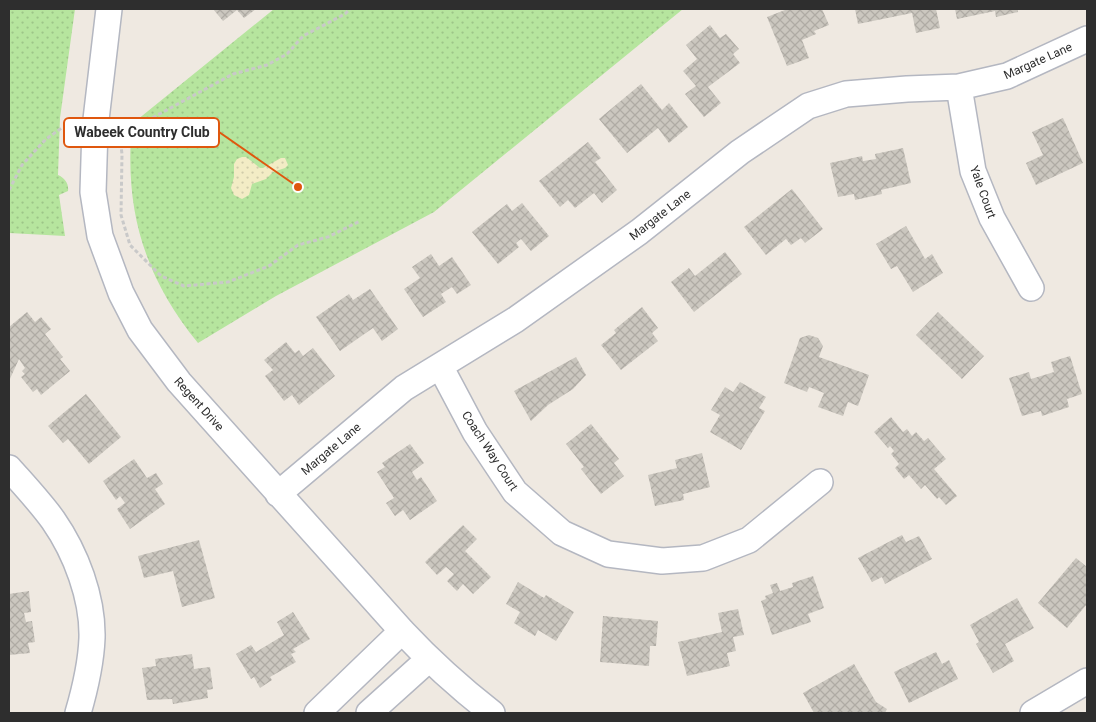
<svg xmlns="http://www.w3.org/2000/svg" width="1096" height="722" font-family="Roboto,sans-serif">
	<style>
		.grass { fill: url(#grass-dots) }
		.sand { fill: url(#sand-dots) }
		.building { fill: url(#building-cross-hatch) }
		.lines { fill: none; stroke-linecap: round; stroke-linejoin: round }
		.minor-casing { stroke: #b4b7c1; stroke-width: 28 }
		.path { stroke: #c9c9c9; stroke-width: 3; stroke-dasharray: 4 2.5; stroke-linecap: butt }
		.minor { stroke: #fff; stroke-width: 25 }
		.labels { text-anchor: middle; stroke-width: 4; stroke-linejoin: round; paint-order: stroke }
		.street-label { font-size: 12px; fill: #2e2e2e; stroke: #fff }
		.leader { fill: none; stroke: #df570e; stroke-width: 2 }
		.callout-dot { fill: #df570e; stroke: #fff; stroke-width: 2 }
		.callout { fill: #fff; stroke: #df570e; stroke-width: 2 }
		.callout-label { font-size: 14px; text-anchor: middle; font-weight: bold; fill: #2e2e2e }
	</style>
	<defs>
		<pattern id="grass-dots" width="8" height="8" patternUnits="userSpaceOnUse" patternTransform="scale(1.25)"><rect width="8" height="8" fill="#b6e59e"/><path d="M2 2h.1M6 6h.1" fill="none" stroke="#9dc588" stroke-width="1.8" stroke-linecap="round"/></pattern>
		<pattern id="sand-dots" width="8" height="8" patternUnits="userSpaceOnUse" patternTransform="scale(1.25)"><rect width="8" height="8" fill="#f3ecc5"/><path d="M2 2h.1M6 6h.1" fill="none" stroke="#d1cbaa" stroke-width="1.8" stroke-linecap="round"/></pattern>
		<pattern id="building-cross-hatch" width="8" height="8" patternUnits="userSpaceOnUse" patternTransform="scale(1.25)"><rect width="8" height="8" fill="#cbc7bf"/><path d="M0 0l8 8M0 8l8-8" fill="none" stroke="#afaba4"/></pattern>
	</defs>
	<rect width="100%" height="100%" fill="#efe9e1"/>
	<!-- grass -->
	<path class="grass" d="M9,9H75L60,118L58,175C65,178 69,184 68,191L59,195L65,236L9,233Z
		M274,9H683L434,212L276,296L198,343C144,277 124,209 132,124Z"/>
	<!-- sand -->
	<path class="sand" d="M242,157H246L260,168H263L281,158H285L288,165L285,168L273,172L266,179L252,184L249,195L242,199L234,195L231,188L234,177V164L237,159Z"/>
	<!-- building -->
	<path class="building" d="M213,9H256L244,18L237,10L223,21Z
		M785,9H822L829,25L814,31L816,34L802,40L809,58L787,66L767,17L785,10Z
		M855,9H936L940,28L916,33L912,13L858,24Z
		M955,9H1018V12L996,17L995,11L957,19Z
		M710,25L720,38L726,34L739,49L733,54L740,63L708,87L721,103L704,117L685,94L696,86L683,71L697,59L686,45Z
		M641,84L662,110L669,103L688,127L669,143L658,128L627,153L599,119Z
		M1063,118L1083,163L1036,185L1026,163L1043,155L1032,132Z
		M588,142L601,158L595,162L617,190L602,203L594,193L575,208L568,200L560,207L539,181Z
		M903,148L911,183L881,190L882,194L855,200L854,194L838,197L830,163L862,156L863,161L876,159L875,154Z
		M792,189L823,229L805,243L801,238L791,245L786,239L766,255L744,227Z
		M522,203L549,236L531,251L521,239L516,243L519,247L498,264L472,232L507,204L512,211Z
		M906,226L925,259L932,254L943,273L913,292L897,266L891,269L876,244Z
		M725,252L742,274L694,312L671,282L689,268L695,276Z
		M431,254L439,266L452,257L471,285L457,294L452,287L441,294L446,302L423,317L404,289L420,278L412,267Z
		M370,289L398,329L382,341L373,328L340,351L316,317L349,294L353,300Z
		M642,307L658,328L652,333L658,341L621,370L601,345L616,333L614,330Z
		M27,312L35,322L41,317L51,329L45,334L63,357L60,359L70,371L41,395L37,389L33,392L21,377L25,374L22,371L25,368L19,359L9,381V327Z
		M938,312L984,356L962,379L916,335Z
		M809,335L818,338L823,346L819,357L869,375L858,406L848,402L843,416L818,407L824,393L809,387L807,392L784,383L800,338Z
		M286,342L295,353L299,350L303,356L313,348L335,376L299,405L292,395L284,401L265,376L273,370L264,360Z
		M1070,356L1082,394L1067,399L1069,407L1042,416L1041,411L1022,416L1009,378L1029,372L1031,379L1054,372L1051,362Z
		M576,357L586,375L573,389L548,405L531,421L514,391Z
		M740,382L766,397L759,408L765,411L741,450L710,432L720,415L711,410L725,387L733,392Z
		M86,394L121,437L89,464L68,439L63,443L48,426Z
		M891,417L903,432L907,429L912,436L916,432L924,441L928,438L946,459L934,469L957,496L946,505L939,497L937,499L925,485L921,489L909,475L904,479L895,468L899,464L891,454L894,451L890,446L888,448L874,432Z
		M591,424L619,459L614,463L624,476L601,494L581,469L584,467L566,444Z
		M410,444L424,463L412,472L417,480L421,477L437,501L410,520L403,510L395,516L386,503L394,498L377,472L385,467L382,463Z
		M702,453L710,487L683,494L684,500L655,506L648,475L677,468L675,460Z
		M134,459L147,478L156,473L163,484L155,489L165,504L130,529L117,509L125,503L120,496L116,500L103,481Z
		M463,525L477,539L465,551L491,577L473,594L463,584L457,591L447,581L454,574L446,567L437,575L425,562Z
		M902,535L906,542L919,536L932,559L885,584L882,577L872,582L858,558Z
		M199,540L215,598L182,607L173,571L144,578L138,556Z
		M1076,558L1087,567V604L1067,628L1038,603Z
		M813,576L824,608L808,614L811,622L772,635L761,601L766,599L765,596L773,593L770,585L777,583L780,591L793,587L792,583Z
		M518,582L544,598L546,595L574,612L556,641L538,630L535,636L514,623L520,612L506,604Z
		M29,591L31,612L24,613L26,622L32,621L35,642L28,643L30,653L9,655V594Z
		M1017,598L1034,628L1005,644L1014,661L993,673L976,644L979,642L970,625Z
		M738,609L744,635L733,637L736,651L727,653L730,666L687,676L678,642L722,632L718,613Z
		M293,612L310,639L293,649L296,652L291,654L296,662L270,677L272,680L260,688L254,677L251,679L236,654L251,645L256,652L284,635L277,622Z
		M603,616L658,621L656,646H650L649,666L600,662Z
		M936,652L942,664L949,660L958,679L909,703L894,672Z
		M192,654L194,669L210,667L213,689L207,690L208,698L173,704L172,699L147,700L142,668L156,666L155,659Z
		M854,664L876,702L887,709L885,713H814L803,693Z"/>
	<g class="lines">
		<defs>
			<path id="minor" d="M109,9L95,128L93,192L100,236L121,293L140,330L179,382L402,631C430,661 460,688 492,713
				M959,87L973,171L992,218L1031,288
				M440,366L475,432L515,492L562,533L608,554L662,561L703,558L749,540L820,482
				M9,468C24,485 40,502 53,520C76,553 93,598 92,638C91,664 85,689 78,713
				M278,494L404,388L515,320L639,232L740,152L808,106L846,94L907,89L959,87L1007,76L1087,39
				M317,713L402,631
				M369,713L429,659
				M1033,713L1087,681"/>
		</defs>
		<!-- minor casing -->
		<use href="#minor" class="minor-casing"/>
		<!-- path -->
		<path class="path" d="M116,130H119L141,124L233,74L267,65L287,54L303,36L345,14L350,9
			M119,130L122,154L121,215L130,245L161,276L184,286L228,282L269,266L298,245L328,237L360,221
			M9,190L22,165L46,139L63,127L76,126"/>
		<!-- minor -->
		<use href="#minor" class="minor"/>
	</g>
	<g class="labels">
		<!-- street labels -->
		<g class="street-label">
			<text transform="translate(1038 61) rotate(-24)" y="4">Margate Lane</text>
			<text transform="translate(983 192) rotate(70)" y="4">Yale Court</text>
			<text transform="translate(660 215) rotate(-38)" y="4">Margate Lane</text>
			<text transform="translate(199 404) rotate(48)" y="4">Regent Drive</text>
			<text transform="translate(331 449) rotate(-40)" y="4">Margate Lane</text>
			<text transform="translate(490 451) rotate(57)" y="4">Coach Way Court</text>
		</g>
	</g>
	<!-- callouts -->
	<path class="leader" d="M298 187L219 132"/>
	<circle class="callout-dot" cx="298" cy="187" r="5"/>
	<rect class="callout" x="64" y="118" width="155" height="29" rx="5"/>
	<g class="callout-label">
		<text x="142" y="137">Wabeek Country Club</text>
	</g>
	<!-- border -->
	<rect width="1096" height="722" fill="none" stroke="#2e2e2e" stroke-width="20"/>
</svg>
